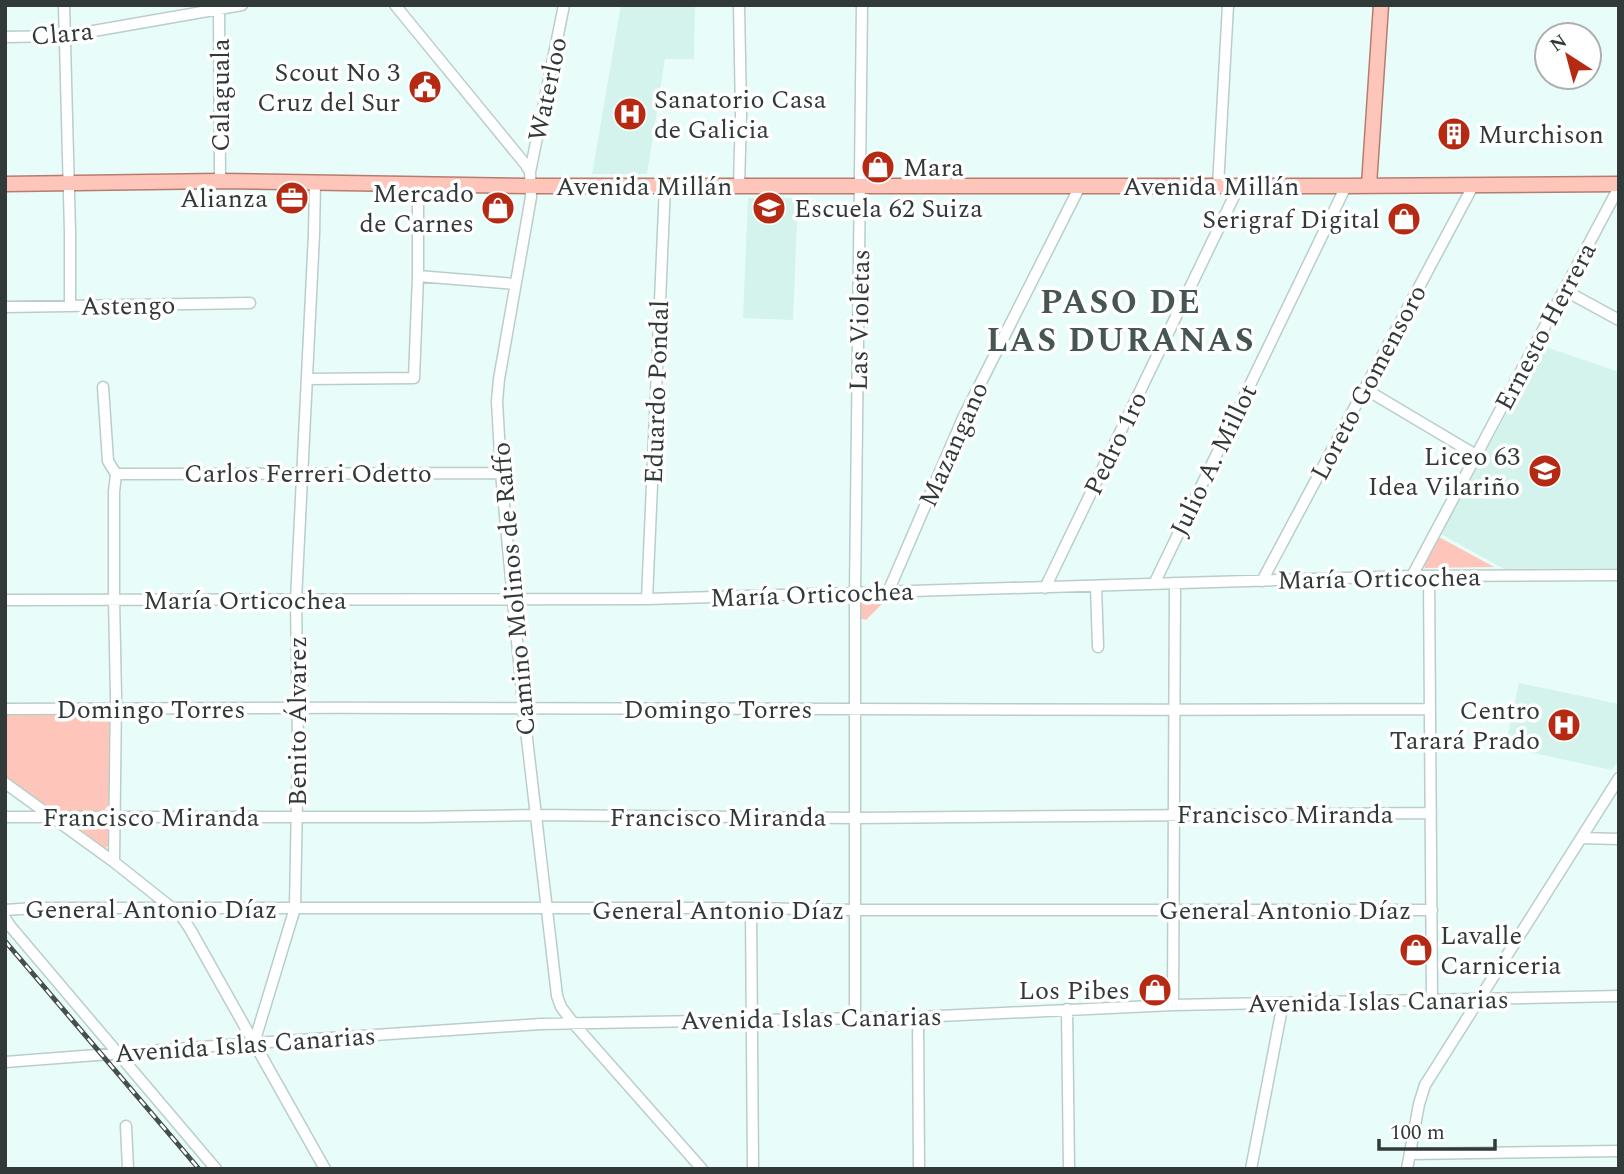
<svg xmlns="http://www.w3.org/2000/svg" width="1624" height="1174" font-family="Spectral,serif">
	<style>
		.built { fill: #d4f3ed }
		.green { fill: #fec6ba }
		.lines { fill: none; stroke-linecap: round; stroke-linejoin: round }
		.minor-casing { stroke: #b9ceca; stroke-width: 13 }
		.major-casing { stroke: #b67c6f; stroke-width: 17 }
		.minor { stroke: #fff; stroke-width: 10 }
		.major { stroke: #fec5ba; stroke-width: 14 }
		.rail-casing { stroke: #454f4d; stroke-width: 5 }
		.rail { stroke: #fff; stroke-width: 2.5; stroke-dasharray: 8; stroke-linecap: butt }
		.labels { text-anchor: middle; stroke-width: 7; stroke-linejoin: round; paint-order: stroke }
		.street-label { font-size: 26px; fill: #323a39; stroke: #fff }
		.poi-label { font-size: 26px; fill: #323a39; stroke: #fff; text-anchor: end }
		.district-label { font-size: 33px; font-weight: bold; letter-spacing: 2px; fill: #455653; stroke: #fff }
	</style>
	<rect width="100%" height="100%" fill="#e8fdf9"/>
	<!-- built -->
	<path class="built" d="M621,5H695L694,59H665L647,174H592Z
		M748,198H798L793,320L743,318Z
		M1543,346L1619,372V568L1504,569L1441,534Z
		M1519,683L1619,704V760L1612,770L1505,747Z"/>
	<!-- green -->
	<path class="green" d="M1439,537L1494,567L1425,568L1424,565Z
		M889,595L887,599L866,620L859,618L860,598L863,596Z
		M5,714H102L109,719L111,723L110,803L103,812H58L51,809L5,777Z
		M98,822C111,826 110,834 110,845L105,848L81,830L85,823Z"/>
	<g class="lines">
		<defs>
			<path id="minor" d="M64,5L70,232V306
				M395,5L526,165L530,172L531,197L499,379L497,401L501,473L513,600L524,713L557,996L561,1007L574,1024L702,1169
				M219,9L220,181
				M5,37L65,36L242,5
				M530,172L564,5
				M739,186L741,114L739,5
				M1218,186L1228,5
				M418,276L515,284
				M1564,290L1619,320
				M5,307L250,303
				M307,379L414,378L418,276V184
				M103,387L108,461L116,474L114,492V599L116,697L114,862
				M1365,389L1476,455
				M116,474L501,473
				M1412,576L1619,187
				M1429,576L1432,1000
				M1262,581L1474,184
				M1154,584L1346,186
				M1096,586L1098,647
				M1045,588L1239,186
				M888,592L963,418L1080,186
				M647,599L665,186
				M5,600L647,599L1412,576L1619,575
				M5,709C480,705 955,712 1430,709
				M5,783L114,862L172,908L180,914L190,929L325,1169
				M5,817H420L535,815L855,818L1431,813
				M1581,838L1619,839
				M751,908L753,1169
				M5,910L35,908H751L855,910H1432
				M5,918L11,927L216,1169
				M1173,1005L1175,583
				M1067,1009L1069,1169
				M918,1017L919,1169
				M855,1018V593L862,5
				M254,1043L295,908L298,746L296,600L314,234L315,182
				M5,1062L254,1043L541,1024L918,1017L1173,1005L1619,996
				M126,1126L128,1169
				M1410,1154L1619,1151
				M1251,1169L1283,1003
				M1407,1169L1419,1104L1425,1085L1619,778"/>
			<path id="major" d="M5,184L220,181L531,186H1346L1619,184
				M1369,185L1381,5"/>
		</defs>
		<!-- minor casing -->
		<use href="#minor" class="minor-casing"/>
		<!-- major casing -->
		<use href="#major" class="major-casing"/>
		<!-- minor -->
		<use href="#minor" class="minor"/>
		<!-- major -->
		<use href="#major" class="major"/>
		<defs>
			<path id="rail" d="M5,941L199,1169"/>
		</defs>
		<!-- rail casing -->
		<use href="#rail" class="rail-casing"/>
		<!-- rail -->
		<use href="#rail" class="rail"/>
	</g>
	<!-- icons -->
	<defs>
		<symbol id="civic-disc" viewBox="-11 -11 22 22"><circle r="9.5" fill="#b62a13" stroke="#fff"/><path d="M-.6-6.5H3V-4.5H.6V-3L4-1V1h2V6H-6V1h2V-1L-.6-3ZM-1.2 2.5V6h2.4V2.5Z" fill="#fff"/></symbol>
		<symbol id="hospital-disc" viewBox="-11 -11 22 22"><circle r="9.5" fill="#b62a13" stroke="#fff"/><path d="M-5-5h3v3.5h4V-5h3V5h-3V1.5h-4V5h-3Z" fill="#fff"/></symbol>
		<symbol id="building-disc" viewBox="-11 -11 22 22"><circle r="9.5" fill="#b62a13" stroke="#fff"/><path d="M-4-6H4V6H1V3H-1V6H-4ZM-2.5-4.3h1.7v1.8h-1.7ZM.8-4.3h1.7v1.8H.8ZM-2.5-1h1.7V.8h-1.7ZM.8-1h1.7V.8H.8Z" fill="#fff"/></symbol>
		<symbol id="shop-disc" viewBox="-11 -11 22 22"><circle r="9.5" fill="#b62a13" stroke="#fff"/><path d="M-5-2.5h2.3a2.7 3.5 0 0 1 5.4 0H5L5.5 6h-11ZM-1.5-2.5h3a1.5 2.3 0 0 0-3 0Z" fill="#fff"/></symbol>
		<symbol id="office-disc" viewBox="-11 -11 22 22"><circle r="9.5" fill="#b62a13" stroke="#fff"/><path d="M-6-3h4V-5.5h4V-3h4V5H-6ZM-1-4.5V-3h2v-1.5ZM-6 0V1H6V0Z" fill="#fff"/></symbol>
		<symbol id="school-disc" viewBox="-11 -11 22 22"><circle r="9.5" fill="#b62a13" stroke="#fff"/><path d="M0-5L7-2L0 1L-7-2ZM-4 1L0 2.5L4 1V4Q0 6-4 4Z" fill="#fff"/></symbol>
	</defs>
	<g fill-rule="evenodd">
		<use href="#civic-disc" x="406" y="68" width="38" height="38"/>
		<use href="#hospital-disc" x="611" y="95" width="38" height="38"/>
		<use href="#building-disc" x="1435" y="115" width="38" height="38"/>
		<use href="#shop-disc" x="859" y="148" width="38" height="38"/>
		<use href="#office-disc" x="273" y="179" width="38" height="38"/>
		<use href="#shop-disc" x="479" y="189" width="38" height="38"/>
		<use href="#school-disc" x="750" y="189" width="38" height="38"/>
		<use href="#shop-disc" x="1385" y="200" width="38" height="38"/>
		<use href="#school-disc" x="1526" y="452" width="38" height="38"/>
		<use href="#hospital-disc" x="1545" y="706" width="38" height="38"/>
		<use href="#shop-disc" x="1397" y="931" width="38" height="38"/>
		<use href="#shop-disc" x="1136" y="971" width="38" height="38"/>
	</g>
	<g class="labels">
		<!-- street labels -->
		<g class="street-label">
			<text transform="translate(62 33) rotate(-5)" y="9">Clara</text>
			<text transform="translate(547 89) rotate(-78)" y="9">Waterloo</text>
			<text transform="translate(220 95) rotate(-90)" y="9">Calaguala</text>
			<text x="644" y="195">Avenida Millán</text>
			<text x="1211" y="195">Avenida Millán</text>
			<text transform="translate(128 305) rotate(-1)" y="9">Astengo</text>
			<text transform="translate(859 320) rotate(-89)" y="9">Las Violetas</text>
			<text transform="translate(1545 326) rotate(-62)" y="9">Ernesto Herrera</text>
			<text transform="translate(1368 382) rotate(-62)" y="9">Loreto Gomensoro</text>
			<text transform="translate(656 392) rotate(-88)" y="9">Eduardo Pondal</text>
			<text transform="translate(1115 443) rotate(-64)" y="9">Pedro 1ro</text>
			<text transform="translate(953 444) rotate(-66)" y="9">Mazangano</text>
			<text transform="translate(1213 460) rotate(-64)" y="9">Julio A. Millot</text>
			<text x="308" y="482">Carlos Ferreri Odetto</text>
			<text transform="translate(1379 578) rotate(-1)" y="9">María Orticochea</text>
			<text transform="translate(513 589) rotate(-95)" y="9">Camino Molinos de Raffo</text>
			<text transform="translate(812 594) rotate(-2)" y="9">María Orticochea</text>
			<text x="245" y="609">María Orticochea</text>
			<text x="151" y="718">Domingo Torres</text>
			<text x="718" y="718">Domingo Torres</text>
			<text transform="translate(297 721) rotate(-90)" y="9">Benito Álvarez</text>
			<text x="1285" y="823">Francisco Miranda</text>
			<text x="151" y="826">Francisco Miranda</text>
			<text x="718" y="826">Francisco Miranda</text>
			<text x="151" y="918">General Antonio Díaz</text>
			<text x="718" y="919">General Antonio Díaz</text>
			<text x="1285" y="919">General Antonio Díaz</text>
			<text transform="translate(1378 1001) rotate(-1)" y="9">Avenida Islas Canarias</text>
			<text transform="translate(811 1018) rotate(-1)" y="9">Avenida Islas Canarias</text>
			<text transform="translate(245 1044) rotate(-4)" y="9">Avenida Islas Canarias</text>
		</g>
		<!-- poi labels -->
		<g class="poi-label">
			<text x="400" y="81">Scout No 3<tspan x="400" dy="30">Cruz del Sur</tspan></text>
			<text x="654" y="108" text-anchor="start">Sanatorio Casa<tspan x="654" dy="30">de Galicia</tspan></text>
			<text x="1478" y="143" text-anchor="start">Murchison</text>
			<text x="903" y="176" text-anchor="start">Mara</text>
			<text x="474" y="202">Mercado<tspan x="474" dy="30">de Carnes</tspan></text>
			<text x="268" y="207">Alianza</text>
			<text x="794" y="217" text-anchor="start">Escuela 62 Suiza</text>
			<text x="1380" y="228">Serigraf Digital</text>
			<text x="1520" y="465">Liceo 63<tspan x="1520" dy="30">Idea Vilariño</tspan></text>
			<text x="1540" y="719">Centro<tspan x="1540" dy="30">Tarará Prado</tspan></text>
			<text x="1440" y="944" text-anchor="start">Lavalle<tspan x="1440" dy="30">Carniceria</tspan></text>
			<text x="1130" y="999">Los Pibes</text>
		</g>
		<!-- district labels -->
		<g class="district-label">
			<text x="1121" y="313">PASO DE<tspan x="1121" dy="38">LAS DURANAS</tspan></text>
		</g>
	</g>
	<!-- border -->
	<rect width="1624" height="1174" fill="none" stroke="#323a39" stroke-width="14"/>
	<!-- north arrow -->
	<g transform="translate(1568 56) rotate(324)"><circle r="33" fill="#ffffff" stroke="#adb0b0" stroke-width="2"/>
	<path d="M0-5L12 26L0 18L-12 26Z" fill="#b62a13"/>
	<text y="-10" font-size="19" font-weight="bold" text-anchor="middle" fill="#323a39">N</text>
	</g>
	<!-- scale -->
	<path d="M1379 1139v10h116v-10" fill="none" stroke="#323a39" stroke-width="3.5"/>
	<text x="1390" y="1139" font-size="21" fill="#323a39" stroke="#ffffff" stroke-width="5" paint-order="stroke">100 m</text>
</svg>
